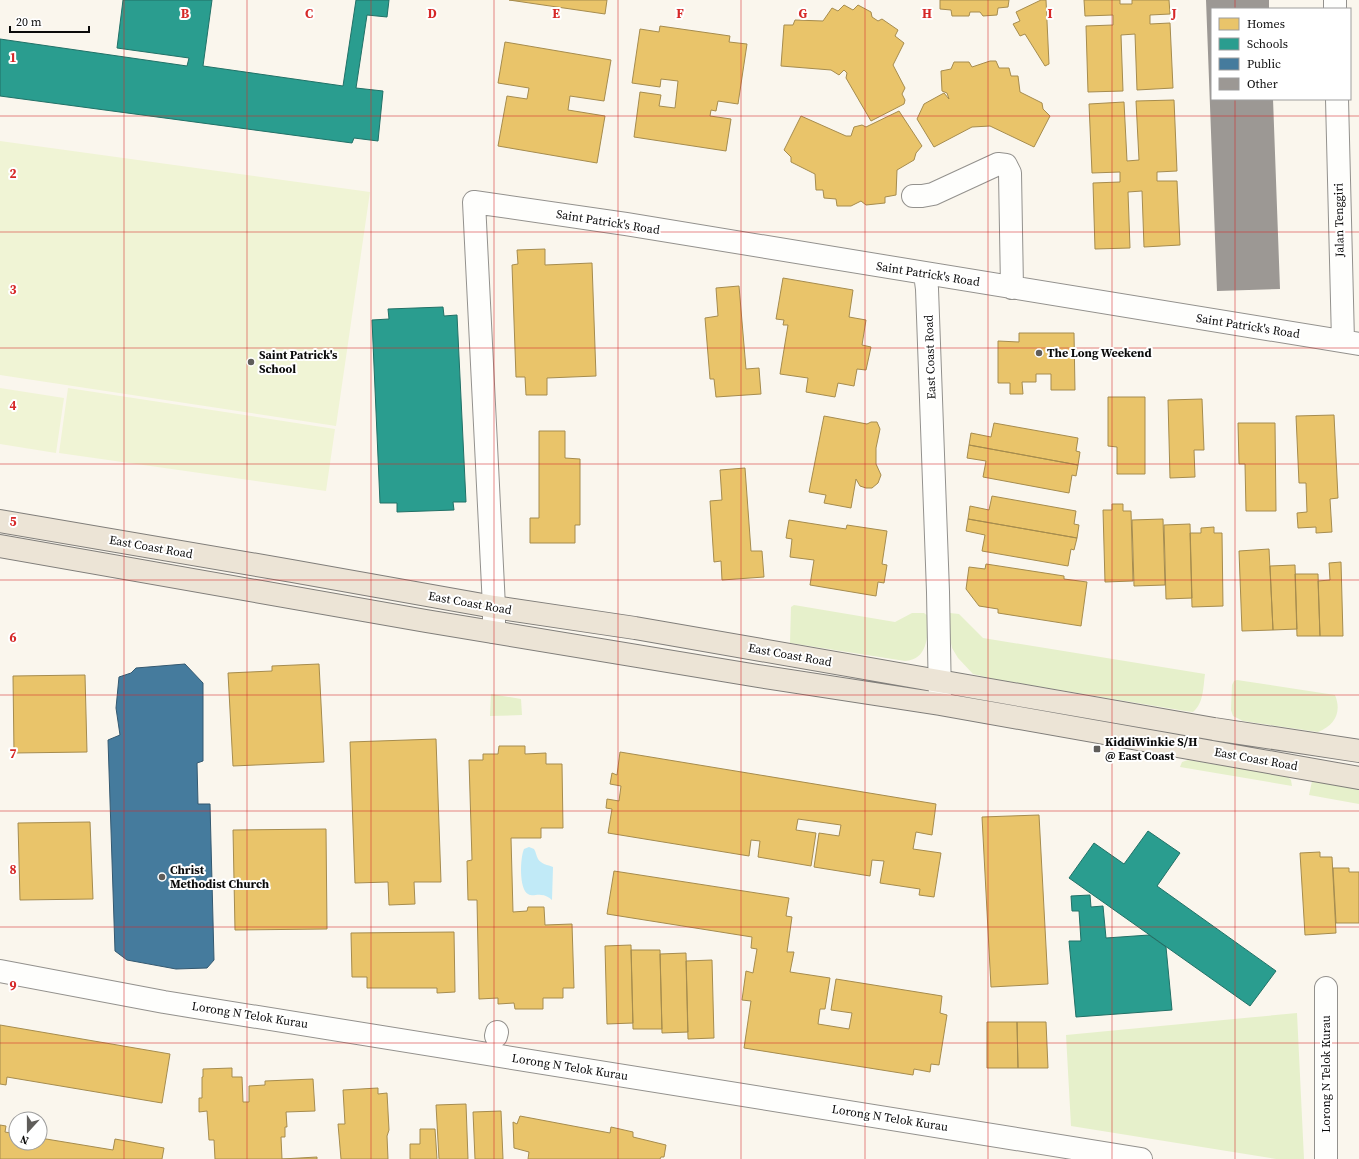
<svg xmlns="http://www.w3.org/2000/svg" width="1359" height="1159" font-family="'Source Serif 4',serif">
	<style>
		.green { fill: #e6f0cb }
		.pitch { fill: #f0f4d5 }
		.water { fill: #c1eaf7 }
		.homes { fill: #e9c46a; stroke: #a68c4e }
		.schools { fill: #2a9d8f; stroke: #217167 }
		.public { fill: #457b9d; stroke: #345971 }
		.building { fill: #9c9894 }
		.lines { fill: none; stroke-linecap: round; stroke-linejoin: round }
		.minor-casing { stroke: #93918d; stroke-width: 24 }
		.major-casing { stroke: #807e7a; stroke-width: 24 }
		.minor { stroke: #fefefc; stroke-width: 22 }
		.major { stroke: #ece4d6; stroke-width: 22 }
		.grid { fill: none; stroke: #d62828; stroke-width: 1; stroke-opacity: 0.55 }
		.poi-dot { fill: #5f5d5a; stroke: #fff; stroke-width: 1.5 }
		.labels { text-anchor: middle; stroke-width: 4; stroke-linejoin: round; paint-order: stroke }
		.street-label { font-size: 12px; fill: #0b0b0b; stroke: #fff }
		.poi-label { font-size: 12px; font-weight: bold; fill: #0b0b0b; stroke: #fff; text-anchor: start }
		.grid-label { font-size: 13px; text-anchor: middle; font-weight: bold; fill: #d62828; stroke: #fff; stroke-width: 4; stroke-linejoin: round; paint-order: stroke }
	</style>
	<rect width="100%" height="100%" fill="#faf6ed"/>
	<!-- green -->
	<path class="green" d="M794,605L895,622L912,613H924L928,616C928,633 929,660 905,661L790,643L791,607Z
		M950,613L959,614L983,638L1205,674C1203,687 1204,703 1193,712L1185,711L994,679L973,674L958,658L952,648L950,638Z
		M1237,680L1335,695C1342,712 1335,725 1318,732L1243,721L1233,716L1231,710L1232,685L1234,681Z
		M491,694L521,699L522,715L490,716Z
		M1188,760L1287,776L1291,780L1292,786L1180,767L1182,762Z
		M1319,775L1359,782V804L1309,795L1312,781Z
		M1297,1013L1304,1159H1276L1071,1126L1066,1035Z"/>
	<!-- pitch -->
	<path class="pitch" d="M0,141L370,192L336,426L0,375Z
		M0,388L64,398L56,453L0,444Z
		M68,388L335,429L326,491L59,453Z"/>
	<!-- water -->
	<path class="water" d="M529,847L534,849C536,852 536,855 538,859C541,864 548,865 553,867L552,900C549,897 545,895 541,895C536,894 533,897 528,894C519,889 520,858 524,849Z"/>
	<!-- homes -->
	<path class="homes" d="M509,0H607L605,14Z
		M940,0H1009L1008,7L998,8L997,15L983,16L980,12H970L969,16H952L951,10L940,9Z
		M1041,0H1046L1049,64L1045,66L1025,34L1020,36L1013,24L1020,21L1016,12Z
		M1084,0H1120V4H1132V0H1169L1170,14L1150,15V24L1170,23L1173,88L1137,90L1135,34L1121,35L1123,91L1088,92L1086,26L1113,25V15L1085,16Z
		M844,5L853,10L858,5L871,12L872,17L878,21L882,19L898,30L895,36L904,43L893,65L905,88L902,94L905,100L904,104L871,121L846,78L847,73L844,70L839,75L831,70L781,66L784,25H793L795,20L823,21L832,8L838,11Z
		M660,26L730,36L729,42L747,44L738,104L718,101L716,111L711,110L710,116L731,119L726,151L634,137L640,92L661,95L659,106L675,108L678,81L661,79L660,87L632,83L640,29L659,32Z
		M505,42L611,60L604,101L570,96L568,110L605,116L597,163L498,146L507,96L527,99L529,88L498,83Z
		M990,61H996L999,68H1009L1011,76H1018L1020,92L1042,103L1043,109L1050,116L1034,147L990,126L972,127L934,147L917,119L924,104L944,93L949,99L947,93L942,91L941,71L951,69L954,62H969L972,67Z
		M1174,100L1177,171L1157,172V181H1177L1180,245L1144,247L1142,191L1128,192L1130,248L1095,249L1093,183L1120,182V172L1092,173L1089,104L1124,102L1127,161L1139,160L1136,101Z
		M899,111L922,146L916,153L914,160L897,170L896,195L885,197V203L866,205L861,201L851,206H837L836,199L824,198L823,190H816L815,174L791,162V157L784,150L801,116L846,136H851L854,127L862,125L866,127Z
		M545,249V265L592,263L596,376L547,378V395H526L525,377H516L512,265L518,264L517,250Z
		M783,278L853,290L849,317L866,320L862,345L871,347L866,370L857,369L854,386L838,383L835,397L806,392L808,378L780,374L788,325H783L784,320L776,319Z
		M739,286L746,369L759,368L761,394L716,397L714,379H710L705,318L718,316L716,288Z
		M1019,333H1074L1075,390H1051V374H1036V382H1022L1023,394H1010V383H998V341L1019,342Z
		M1108,397H1145V474H1117V447L1108,446Z
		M1202,399L1204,450H1194L1195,477L1170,478L1168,400Z
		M1334,415L1338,498L1330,499L1332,532L1316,533V527L1298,528L1297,513L1307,512L1306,483H1299L1296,416Z
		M824,416L867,424L871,422H877L880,429L876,448V464L881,475L878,483L872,488H866L860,486L856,479L851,508L824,503L826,495L809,492Z
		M994,423L1078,438L1076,451L1080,452L1078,465L969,445L971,433L991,437Z
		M1238,423H1275L1276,511H1246L1245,464H1239Z
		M539,431H565V458L580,459V525H575V543H530V518H539Z
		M969,445L1078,465L1076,476L1072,475L1069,493L983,477L986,461L967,458Z
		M745,468L751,551H762L764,577L722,580L721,561L714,562L710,501L722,500L720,470Z
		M992,496L1076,511L1074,524L1079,525L1077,538L968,519L970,506L989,510Z
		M1112,504H1123V511H1131L1133,581L1105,582L1103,510H1112Z
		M968,519L1077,538L1074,550L1071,549L1068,566L982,551L985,535L966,531Z
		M1163,519L1165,585L1134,586L1132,520Z
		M789,520L846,529L847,525L887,531L882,564L887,565L884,583L878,582L876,596L810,585L814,560L790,557L792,539L786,538Z
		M1190,524L1192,598L1166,599L1164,525Z
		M1214,527V533H1222L1223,606L1192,607L1190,533H1201V528Z
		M1269,549L1273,630L1242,631L1239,551Z
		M1341,562L1343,636H1320L1318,581L1330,580L1329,563Z
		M986,564L1064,576V579L1087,582L1081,626L998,613V609L979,606L966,589L969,567L985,569Z
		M1295,565L1297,629L1273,630L1270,566Z
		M1295,574H1318L1320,636H1297Z
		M319,664L324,762L233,766L228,673L272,671V666Z
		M85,675L87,752L14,753L13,676Z
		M436,739L441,882H414L415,904L389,905L388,882L355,883L350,742Z
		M499,746H525V754L546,753V764H562L563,828H541V838H511L513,912L527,911L528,907H544L545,925L572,924L574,988H563V998H543V1009H515L514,1003L498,1004V998L479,999L477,900H468L467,861L472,860L469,760H483V754H498Z
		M620,752L936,804L932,835L916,832L913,849L941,853L934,897L919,895L920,889L880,883L884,861L872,860L870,876L814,867L819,833L839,836L841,825L798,819L796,830L816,833L811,866L758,857L760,841L751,840L749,856L608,833L612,809L606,808L607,799L619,801L621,786L610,784L612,773L617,775Z
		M1039,815L1048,984L991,987L982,817Z
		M90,822L93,899L20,900L18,823Z
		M326,829L327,929L235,930L233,830Z
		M1320,852V857H1332L1336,933L1305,935L1300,853Z
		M1333,868H1349V872H1359V923H1336Z
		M614,871L789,898L786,916L792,917L787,952H794L790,972L830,978L825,1009H820L818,1024L849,1029L852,1013L831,1010L836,979L942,996L940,1013L947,1015L939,1065L931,1064L930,1072L914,1069L913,1075L744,1048L751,1001L742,1000L746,971L753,973L757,949L751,948L752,937L607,914Z
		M454,932L455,992L437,993V988H367V977H352L351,933Z
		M631,945L633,1023L607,1024L605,946Z
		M631,950H660L662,1029H633Z
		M686,953L688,1032L662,1033L660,954Z
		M712,960L714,1038L688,1039L686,961Z
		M987,1022H1017L1018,1068H987Z
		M1017,1022H1046L1048,1068H1018Z
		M0,1025L170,1054L162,1103L7,1077L6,1085L0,1084Z
		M232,1068V1077H242L243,1102H249V1086L265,1085V1081L313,1079L315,1111L286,1112L287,1127H285V1137H281L282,1159L317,1157V1159H215L214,1140H209L207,1111L199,1112V1098H202V1077H203V1069Z
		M378,1088V1094L387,1093L389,1130L387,1136L388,1159H341L338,1124H345L343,1090Z
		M466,1104L468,1159H439L436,1105Z
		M501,1111L503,1159H475L473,1112Z
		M520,1116L610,1133L611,1127L633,1132V1137L666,1145L664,1157H661L660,1159H528L529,1152L514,1148L513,1122L517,1124Z
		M0,1125L6,1126L5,1132L16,1134V1143H40V1138L113,1150L115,1139L164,1148L162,1159H0Z
		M420,1129H435L437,1159H410V1144H420Z"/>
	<!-- schools -->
	<path class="schools" d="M123,0H212L203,66L343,86L356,0H389L387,17L367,15L356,88L383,91L378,141L354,138L352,143L0,96V39L187,66L189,58L117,48Z
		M443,307L444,316L457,315L466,502H453L454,510L397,512V503H380L372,320L389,319L388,309Z
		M1148,831L1180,853L1157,886L1276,971L1250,1006L1069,878L1094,843L1124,864Z
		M1090,895L1091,907L1103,906L1106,938L1149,935L1166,947L1172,1010L1076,1017L1069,941H1081L1079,911H1072L1071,896Z"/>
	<!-- public -->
	<path class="public" d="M185,664L203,683V761L197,763L198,804H210L214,960L207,968L176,969L127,960L115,951L108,740L120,735L116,708L119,677L131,673L136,668Z"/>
	<!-- building -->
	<path class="building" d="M1206,0H1269V9H1212V99H1273L1280,289L1217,291Z"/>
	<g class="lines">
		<defs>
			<path id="minor" d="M1335,0V9
				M1337,99L1343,341
				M913,196H922L933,194L998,164L1006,165L1010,173L1012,288
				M925,274L927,289L938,592L940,699
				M494,632V607L474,202L626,224L1359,344
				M0,971L164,1002L1141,1159
				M496,1036L497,1032
				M1326,1159V988"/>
			<path id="major" d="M0,521L292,571L494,607L635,628L1214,729L1359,751
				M0,546L426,621L758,676L940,704L1359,778"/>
		</defs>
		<!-- minor casing -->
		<use href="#minor" class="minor-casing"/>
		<!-- major casing -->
		<use href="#major" class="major-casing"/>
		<!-- minor -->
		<use href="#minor" class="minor"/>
		<!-- major -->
		<use href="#major" class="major"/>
	</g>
	<!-- grid -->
	<path class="grid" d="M124,0V1159M247,0V1159M371,0V1159M494,0V1159M618,0V1159M741,0V1159M865,0V1159M988,0V1159M1112,0V1159M1235,0V9M1235,99V1159M0,116H1359M0,232H1359M0,348H1359M0,464H1359M0,580H1359M0,695H1359M0,811H1359M0,927H1359M0,1043H1359"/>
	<!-- markers -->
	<g class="poi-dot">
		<circle cx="1039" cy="353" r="4"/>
		<circle cx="251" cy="362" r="4"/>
		<rect x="1093" y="745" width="8" height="8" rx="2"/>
		<circle cx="162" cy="877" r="4"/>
	</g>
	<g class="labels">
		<!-- street labels -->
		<g class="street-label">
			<text transform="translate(1339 220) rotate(-91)" y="4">Jalan Tenggiri</text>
			<text transform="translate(608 222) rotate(9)" y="4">Saint Patrick's Road</text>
			<text transform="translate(928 274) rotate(9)" y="4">Saint Patrick's Road</text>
			<text transform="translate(1248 326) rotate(9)" y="4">Saint Patrick's Road</text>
			<text transform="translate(930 357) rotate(-92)" y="4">East Coast Road</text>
			<text transform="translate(151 547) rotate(10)" y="4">East Coast Road</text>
			<text transform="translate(470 603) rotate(10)" y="4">East Coast Road</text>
			<text transform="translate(790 655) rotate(10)" y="4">East Coast Road</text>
			<text transform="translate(1256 759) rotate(10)" y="4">East Coast Road</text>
			<text transform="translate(250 1015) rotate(9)" y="4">Lorong N Telok Kurau</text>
			<text transform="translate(570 1067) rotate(9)" y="4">Lorong N Telok Kurau</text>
			<text transform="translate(1326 1074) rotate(-90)" y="4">Lorong N Telok Kurau</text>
			<text transform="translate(890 1118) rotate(9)" y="4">Lorong N Telok Kurau</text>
		</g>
		<!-- poi labels -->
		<g class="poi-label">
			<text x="1047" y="357">The Long Weekend</text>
			<text x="259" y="359">Saint Patrick's<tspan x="259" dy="14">School</tspan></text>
			<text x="1105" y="746">KiddiWinkie S/H<tspan x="1105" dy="14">@ East Coast</tspan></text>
			<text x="170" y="874">Christ<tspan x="170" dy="14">Methodist Church</tspan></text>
		</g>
	</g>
	<g class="grid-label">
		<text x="185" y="18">B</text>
		<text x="309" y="18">C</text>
		<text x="432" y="18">D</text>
		<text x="556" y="18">E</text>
		<text x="680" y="18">F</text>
		<text x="803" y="18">G</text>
		<text x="927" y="18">H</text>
		<text x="1050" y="18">I</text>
		<text x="1174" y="18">J</text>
		<text x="13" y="62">1</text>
		<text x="13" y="178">2</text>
		<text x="13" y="294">3</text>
		<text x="13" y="410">4</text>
		<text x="13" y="526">5</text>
		<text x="13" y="642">6</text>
		<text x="13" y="758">7</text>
		<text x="13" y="874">8</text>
		<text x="13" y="990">9</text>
	</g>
	<!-- legend -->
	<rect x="1211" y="8" width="140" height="92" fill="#ffffff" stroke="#9d9d9d"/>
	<rect x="1219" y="18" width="20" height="12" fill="#e9c46a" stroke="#9d9d9d"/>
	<text x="1247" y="28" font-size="12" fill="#0b0b0b">Homes</text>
	<rect x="1219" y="38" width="20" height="12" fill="#2a9d8f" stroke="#9d9d9d"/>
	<text x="1247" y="48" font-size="12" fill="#0b0b0b">Schools</text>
	<rect x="1219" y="58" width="20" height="12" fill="#457b9d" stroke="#9d9d9d"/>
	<text x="1247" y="68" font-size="12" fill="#0b0b0b">Public</text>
	<rect x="1219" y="78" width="20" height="12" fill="#9c9894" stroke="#9d9d9d"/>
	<text x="1247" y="88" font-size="12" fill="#0b0b0b">Other</text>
	<!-- north arrow -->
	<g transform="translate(28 1131) rotate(201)"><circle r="19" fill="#ffffff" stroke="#9d9d9d"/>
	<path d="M0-3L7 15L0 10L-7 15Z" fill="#5f5d5a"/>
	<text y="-6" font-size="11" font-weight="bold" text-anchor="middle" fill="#0b0b0b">N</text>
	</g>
	<!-- scale -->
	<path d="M10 26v6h79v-6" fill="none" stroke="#0b0b0b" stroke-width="2"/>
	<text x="16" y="26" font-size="12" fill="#0b0b0b" stroke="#ffffff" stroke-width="3" paint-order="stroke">20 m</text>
</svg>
